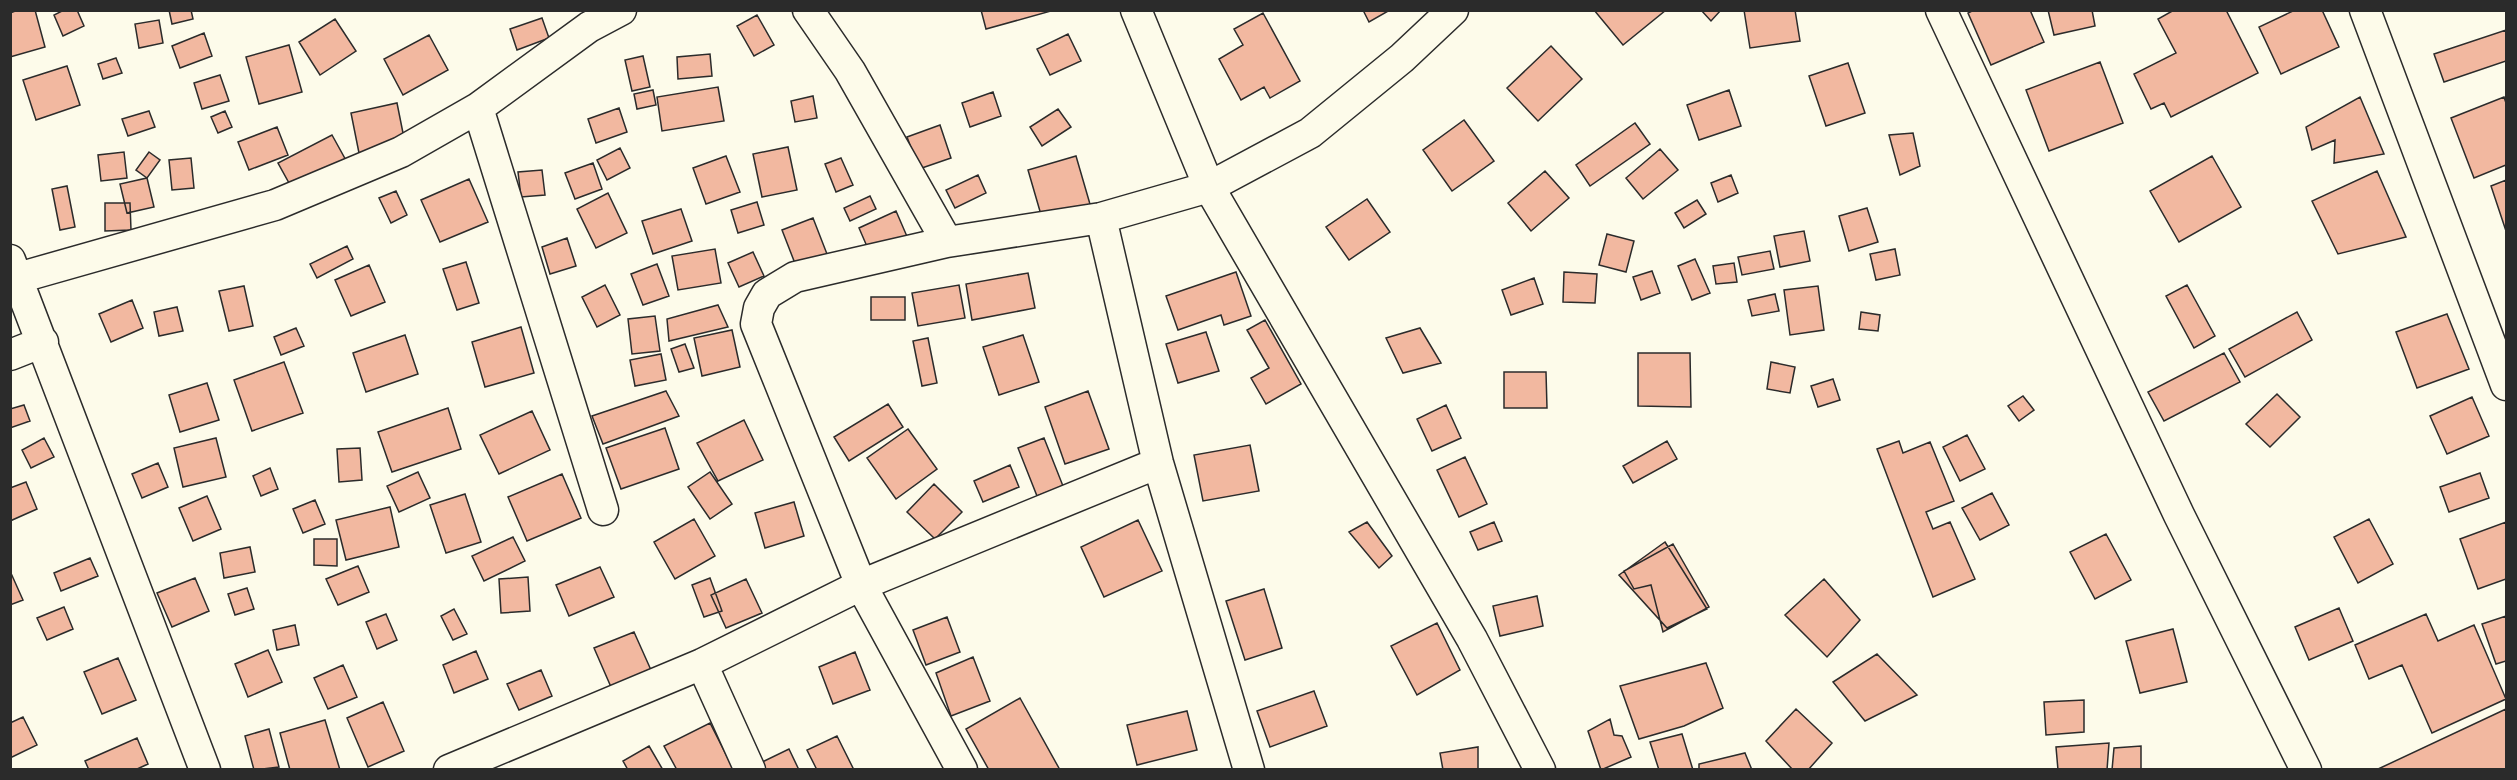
<svg xmlns="http://www.w3.org/2000/svg" width="2517" height="780" font-family="Poppins,sans-serif">
	<style>
		.building { fill: #f2b8a0; stroke: #2b2b2b; stroke-width: 1.5 }
		.lines { fill: none; stroke-linecap: round; stroke-linejoin: round }
		.street-casing { stroke: #2b2b2b; stroke-width: 33 }
		.street { stroke: #fdfbea; stroke-width: 30 }
	</style>
	<rect width="100%" height="100%" fill="#fdfbea"/>
	<!-- building -->
	<path class="building" d="M18,10H35L45,47L10,57V13Z
		M64,10H77L84,26L63,36L54,15Z
		M169,10H191L193,19L172,24Z
		M981,10H1051V11L986,29Z
		M1363,10H1390L1369,22Z
		M1594,10H1666L1623,45Z
		M1701,10H1721L1711,21Z
		M1744,10H1795L1800,41L1750,48Z
		M1974,10H2030L2044,42L1991,65L1968,13Z
		M2048,10H2092L2095,26L2054,35Z
		M2174,10H2226L2258,73L2171,117L2164,103L2151,109L2134,74L2176,53L2158,19Z
		M2295,10H2322L2339,47L2281,74L2259,27Z
		M1263,13L1300,81L1270,98L1264,87L1241,100L1219,59L1243,45L1234,29Z
		M757,15L774,45L754,56L737,26Z
		M542,18L549,38L517,50L510,29Z
		M335,19L356,51L320,75L299,42Z
		M159,20L163,43L139,48L135,24Z
		M2506,30V61L2444,82L2434,54Z
		M204,33L212,56L180,68L172,46Z
		M1068,34L1081,61L1050,75L1037,49Z
		M429,35L448,70L403,95L384,59Z
		M289,45L302,92L259,104L246,57Z
		M1551,46L1582,79L1538,121L1507,88Z
		M710,54L712,76L678,79L677,57Z
		M643,56L650,87L632,91L625,60Z
		M116,58L122,73L103,79L98,64Z
		M2100,62L2123,123L2049,151L2026,90Z
		M1848,63L1865,113L1826,126L1809,76Z
		M67,66L80,105L36,120L23,80Z
		M220,75L229,101L202,109L194,83Z
		M718,87L724,121L662,131L657,97Z
		M653,90L656,105L637,109L634,94Z
		M1729,90L1741,126L1699,140L1687,105Z
		M993,92L1001,116L970,127L962,103Z
		M813,96L817,118L795,122L791,101Z
		M2360,97L2384,154L2334,163L2335,140L2312,150L2306,127Z
		M2504,97L2506,103V165L2474,178L2451,118Z
		M397,103L406,148L360,158L351,113Z
		M619,108L627,132L596,143L588,119Z
		M1058,109L1071,127L1042,146L1030,127Z
		M149,111L155,127L128,136L122,119Z
		M225,111L232,127L218,133L211,117Z
		M1464,120L1494,161L1452,191L1423,150Z
		M1635,123L1650,144L1590,186L1576,165Z
		M940,125L951,158L919,169L907,137Z
		M277,127L288,155L249,170L238,142Z
		M1913,133L1920,166L1900,175L1889,135Z
		M332,135L348,164L294,192L278,163Z
		M788,147L797,190L762,197L753,154Z
		M620,148L630,168L607,180L597,160Z
		M1660,149L1678,170L1643,199L1626,178Z
		M124,152L127,178L101,181L98,155Z
		M149,152L160,160L147,178L136,170Z
		M726,156L740,192L706,204L693,168Z
		M1076,156L1092,211L1044,225L1028,170Z
		M2212,156L2241,207L2179,242L2150,191Z
		M191,158L194,188L172,190L169,160Z
		M841,158L853,185L836,192L825,164Z
		M593,163L602,189L575,199L565,173Z
		M542,170L545,195L521,197L518,172Z
		M1545,171L1569,198L1531,231L1508,203Z
		M2377,171L2406,237L2338,254L2312,201Z
		M978,175L986,193L955,208L946,190Z
		M1731,175L1738,193L1718,202L1711,183Z
		M147,178L154,207L127,213L120,184Z
		M469,179L488,222L440,242L421,200Z
		M2506,180V231L2491,186Z
		M67,186L75,227L60,230L52,189Z
		M396,191L407,215L391,223L379,198Z
		M608,193L627,233L596,248L577,209Z
		M870,196L876,209L850,221L844,208Z
		M1367,199L1390,232L1349,260L1326,227Z
		M1697,200L1706,214L1684,228L1675,213Z
		M757,202L764,225L738,233L731,210Z
		M105,203H130L131,230L105,231Z
		M1867,208L1878,242L1849,251L1839,216Z
		M681,209L692,241L653,254L642,221Z
		M896,211L909,241L872,258L859,228Z
		M813,218L827,254L796,266L782,230Z
		M1804,231L1810,261L1780,267L1774,236Z
		M1607,234L1634,241L1626,272L1599,265Z
		M567,238L576,266L550,274L542,247Z
		M347,246L353,259L317,278L310,264Z
		M715,249L721,283L678,290L672,256Z
		M1895,249L1900,275L1876,280L1870,254Z
		M1770,251L1774,269L1742,275L1738,257Z
		M753,252L764,276L739,287L728,263Z
		M1695,259L1710,293L1692,300L1678,266Z
		M466,262L479,303L457,310L443,269Z
		M1734,263L1737,282L1716,284L1713,266Z
		M657,264L669,296L643,305L631,274Z
		M369,265L385,302L351,316L335,280Z
		M1652,271L1660,293L1641,300L1633,277Z
		M1236,272L1251,316L1224,325L1221,315L1178,330L1166,296Z
		M1564,272L1597,274L1595,303L1563,302Z
		M1028,273L1035,308L972,320L966,284Z
		M1534,278L1543,304L1511,315L1502,290Z
		M605,285L620,315L597,327L582,297Z
		M959,285L965,318L918,326L912,293Z
		M2187,285L2215,336L2194,348L2166,296Z
		M244,286L253,326L229,331L219,291Z
		M1818,286L1824,330L1790,335L1784,290Z
		M1775,294L1779,311L1752,316L1748,300Z
		M871,297H905V320H871Z
		M132,300L143,328L111,342L99,314Z
		M718,305L728,327L669,341L667,319Z
		M177,307L183,331L159,336L154,312Z
		M1861,312L1880,315L1878,331L1859,329Z
		M2297,312L2312,340L2245,377L2229,349Z
		M2447,314L2469,369L2417,388L2396,332Z
		M655,316L660,351L632,354L628,319Z
		M1265,320L1301,384L1266,404L1251,378L1269,368L1247,330Z
		M521,327L534,373L485,387L472,342Z
		M296,328L304,346L281,355L274,337Z
		M1420,328L1441,363L1403,373L1386,338Z
		M732,330L740,367L702,376L694,338Z
		M1206,332L1219,371L1178,383L1166,344Z
		M405,335L418,374L366,392L353,353Z
		M1023,335L1039,382L999,395L983,347Z
		M928,338L937,383L922,386L913,341Z
		M685,344L694,368L679,372L671,349Z
		M1638,353H1690L1691,407L1638,406Z
		M2224,353L2240,382L2164,421L2148,392Z
		M661,354L666,380L635,386L630,360Z
		M284,362L303,413L252,431L234,380Z
		M1771,362L1795,367L1790,393L1767,389Z
		M1504,372H1546L1547,408H1504Z
		M1833,379L1840,400L1818,407L1811,386Z
		M207,383L219,420L180,432L169,395Z
		M666,391L679,416L603,444L592,416Z
		M1088,391L1109,449L1065,464L1045,407Z
		M2277,394L2300,417L2270,447L2246,424Z
		M2023,396L2034,410L2019,421L2008,406Z
		M2472,397L2489,436L2447,454L2430,416Z
		M888,404L903,427L849,461L834,437Z
		M24,405L30,421L10,428V409Z
		M1446,405L1461,438L1432,451L1417,419Z
		M448,408L461,449L392,472L378,432Z
		M532,411L550,450L499,474L480,435Z
		M744,420L763,460L718,481L697,443Z
		M665,428L679,469L621,489L606,448Z
		M908,429L937,469L896,499L867,458Z
		M1967,435L1985,469L1960,481L1943,447Z
		M44,438L54,457L31,468L22,450Z
		M216,438L226,477L183,487L174,448Z
		M1044,438L1063,486L1037,496L1018,448Z
		M1667,441L1677,459L1633,483L1623,466Z
		M1899,441L1903,453L1930,442L1954,501L1926,512L1933,529L1950,522L1975,579L1933,597L1877,449Z
		M1250,445L1259,491L1203,501L1194,455Z
		M360,448L362,480L339,482L337,449Z
		M1465,457L1487,504L1459,517L1437,470Z
		M158,463L168,487L142,498L132,474Z
		M1010,465L1019,487L983,502L974,481Z
		M270,468L278,489L261,496L253,476Z
		M418,472L430,498L399,512L387,486Z
		M710,472L732,504L710,519L688,487Z
		M2480,473L2489,498L2449,512L2440,487Z
		M562,474L581,518L527,541L508,497Z
		M26,482L37,509L10,521V488Z
		M934,484L962,512L935,539L907,512Z
		M1992,493L2009,525L1980,540L1962,508Z
		M465,494L481,542L446,553L430,505Z
		M207,496L221,529L193,541L179,508Z
		M315,500L325,524L303,533L293,509Z
		M794,502L804,536L765,548L755,513Z
		M390,507L399,547L346,560L336,520Z
		M694,519L715,556L675,579L654,542Z
		M2369,519L2393,564L2358,583L2334,537Z
		M1138,520L1162,571L1104,597L1081,547Z
		M1367,522L1392,556L1379,568L1349,532Z
		M1494,522L1502,541L1478,550L1470,532Z
		M2506,522V579L2478,589L2460,539Z
		M2106,534L2131,580L2095,599L2070,552Z
		M513,537L525,561L484,581L472,556Z
		M314,539H337V566L314,565Z
		M1665,542L1707,609L1667,628L1619,575Z
		M1673,544L1709,607L1663,632L1651,585L1634,589L1624,571Z
		M250,547L255,572L224,578L220,553Z
		M90,558L98,576L61,591L54,573Z
		M358,566L369,592L338,605L326,579Z
		M600,567L614,597L569,616L556,585Z
		M10,571L23,600L10,605Z
		M528,577L530,611L501,613L499,579Z
		M195,578L209,611L172,627L157,593Z
		M710,578L722,611L704,617L692,585Z
		M746,579L762,613L726,628L711,595Z
		M1824,579L1860,620L1827,657L1785,615Z
		M247,588L254,609L235,615L228,594Z
		M1264,589L1282,648L1245,660L1226,601Z
		M1537,596L1543,626L1500,636L1493,606Z
		M64,607L73,629L47,640L37,618Z
		M2339,608L2353,641L2309,660L2295,627Z
		M454,609L467,634L453,640L441,616Z
		M386,614L397,640L377,649L366,622Z
		M2426,614L2438,641L2474,625L2506,699L2432,733L2402,665L2369,679L2355,645Z
		M2506,616V661L2496,664L2482,624Z
		M947,617L960,652L926,665L913,630Z
		M1437,623L1460,670L1417,695L1391,646Z
		M295,625L299,645L277,650L273,630Z
		M2173,629L2187,682L2140,693L2126,641Z
		M634,632L651,670L611,687L594,648Z
		M268,650L282,682L248,697L235,664Z
		M476,651L488,679L454,693L443,665Z
		M855,652L870,690L833,704L819,667Z
		M1877,654L1917,695L1865,721L1833,682Z
		M973,657L990,701L951,716L936,673Z
		M118,658L136,700L102,714L84,672Z
		M1706,663L1723,708L1684,726L1639,739L1620,686Z
		M343,665L357,697L328,709L314,678Z
		M541,670L552,696L519,710L507,684Z
		M1314,691L1327,726L1270,747L1257,711Z
		M1020,698L1060,770H989L966,729Z
		M2084,700V732L2046,735L2044,702Z
		M383,702L404,751L368,767L347,718Z
		M1796,709L1832,743L1808,770H1793L1766,741Z
		M2506,709V770H2376Z
		M1187,711L1197,750L1137,765L1127,725Z
		M23,717L37,745L10,758V723Z
		M1610,719L1614,735L1622,736L1631,757L1601,770L1588,731Z
		M325,720L340,770H290L280,733Z
		M710,723L734,770H677L664,746Z
		M269,729L279,767L254,770L245,736Z
		M1682,734L1693,770H1659L1650,742Z
		M837,736L854,770H817L807,750Z
		M137,738L148,764L135,770H89L85,761Z
		M2109,743L2107,770H2058L2056,747Z
		M649,746L663,770H628L623,761Z
		M2141,746V770H2112L2114,748Z
		M1478,747V770H1443L1440,753Z
		M789,749L799,770H761L758,764Z
		M1745,753L1752,770H1699V764Z"/>
	<g class="lines">
		<defs>
			<path id="street" d="M808,10L850,71L947,242
				M1136,10L1209,187L1472,639L1540,770
				M1941,10L2179,515L2306,770
				M2365,10L2506,385
				M478,108L603,510
				M1101,218L1158,463L1249,770
				M10,260L205,770
				M18,278L275,205L401,152L478,108L589,27L621,10
				M10,355L43,342
				M702,664L750,770
				M449,770L702,664L861,585L1158,463
				M962,770L861,585L756,324L759,308L767,294L795,277L947,242L1101,218L1209,187L1310,133L1402,58L1453,10"/>
		</defs>
		<!-- street casing -->
		<use href="#street" class="street-casing"/>
		<!-- street -->
		<use href="#street" class="street"/>
	</g>
	<!-- border -->
	<rect width="2517" height="780" fill="none" stroke="#2b2b2b" stroke-width="24"/>
</svg>
